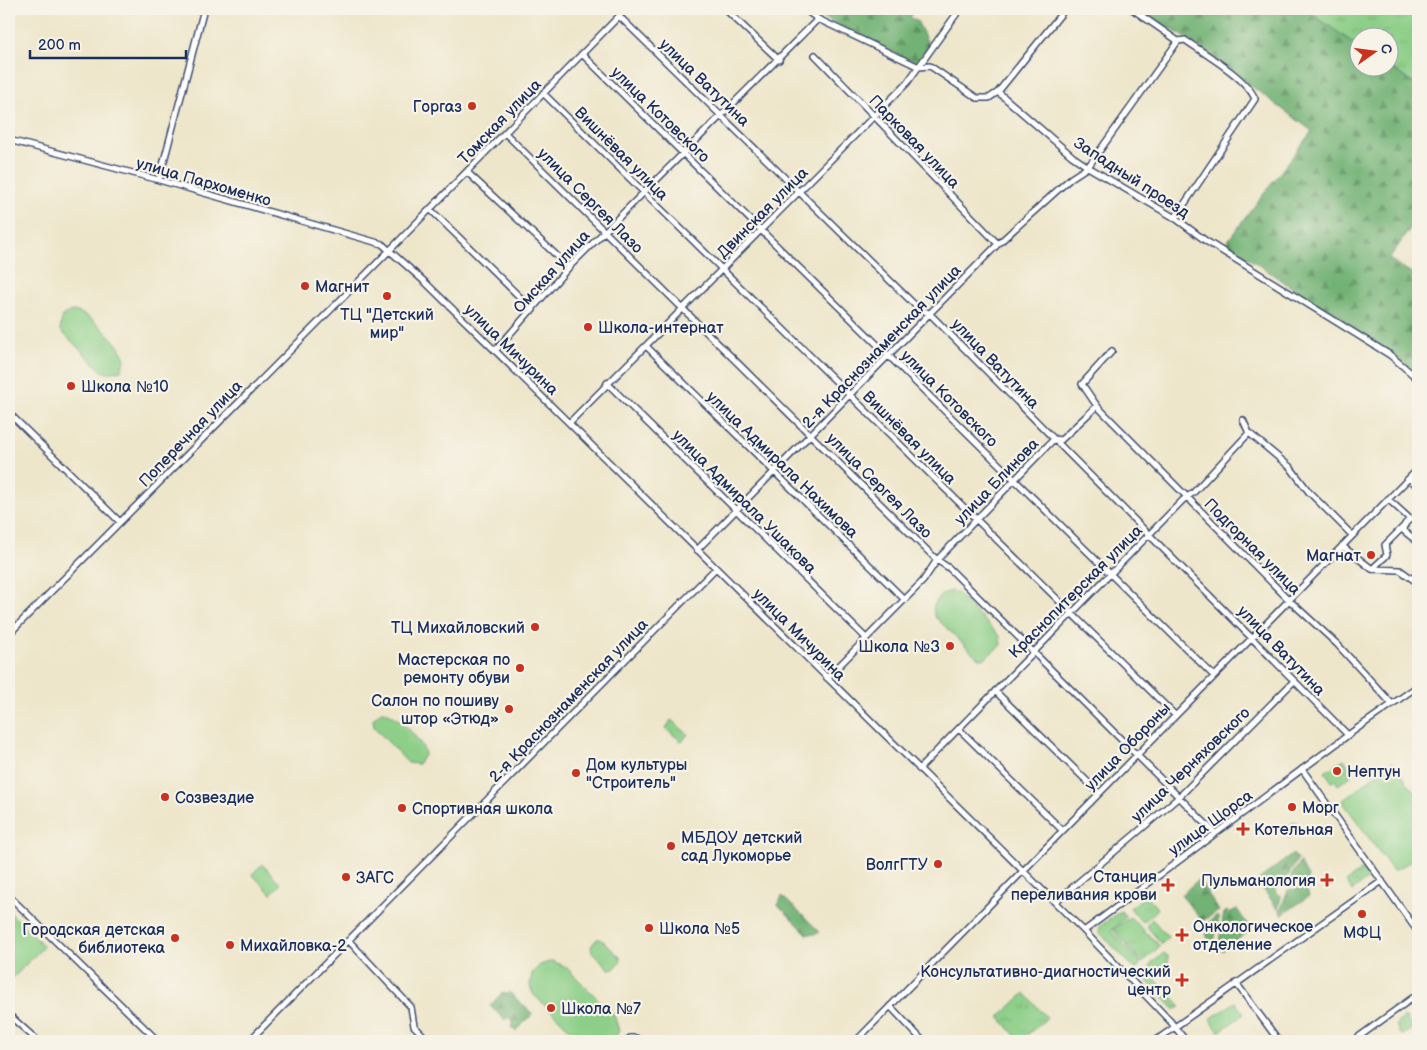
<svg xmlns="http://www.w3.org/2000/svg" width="1427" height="1050" font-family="'Balsamiq Sans',sans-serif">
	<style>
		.grass { fill: url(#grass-tufts); stroke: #547f73 }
		.forest { fill: url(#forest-firs); stroke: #467069 }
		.green { fill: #8dcf88; stroke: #547f73 }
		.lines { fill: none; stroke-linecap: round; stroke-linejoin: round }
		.minor-casing { stroke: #3b4a6e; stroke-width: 8 }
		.minor { stroke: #fff; stroke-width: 5 }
		.poi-dot { fill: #c8321e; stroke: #f7f3e8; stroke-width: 2 }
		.labels { text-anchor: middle; stroke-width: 4.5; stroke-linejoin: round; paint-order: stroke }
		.street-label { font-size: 16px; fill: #1b2f5e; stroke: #f7f3e8 }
		.poi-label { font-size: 16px; fill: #1b2f5e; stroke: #f7f3e8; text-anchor: start }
	</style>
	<defs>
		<pattern id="grass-tufts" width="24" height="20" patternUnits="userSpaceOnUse" patternTransform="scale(1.25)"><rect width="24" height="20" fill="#8dcf88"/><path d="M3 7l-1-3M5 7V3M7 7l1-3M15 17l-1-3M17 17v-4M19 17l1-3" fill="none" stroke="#79b278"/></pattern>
		<pattern id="forest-firs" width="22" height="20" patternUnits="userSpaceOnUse" patternTransform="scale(1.25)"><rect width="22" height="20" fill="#72b274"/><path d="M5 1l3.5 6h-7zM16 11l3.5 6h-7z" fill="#5d9162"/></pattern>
	</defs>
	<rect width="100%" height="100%" fill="#f7f3e8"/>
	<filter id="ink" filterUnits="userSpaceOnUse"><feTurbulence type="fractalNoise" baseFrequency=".02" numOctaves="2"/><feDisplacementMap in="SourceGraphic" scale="10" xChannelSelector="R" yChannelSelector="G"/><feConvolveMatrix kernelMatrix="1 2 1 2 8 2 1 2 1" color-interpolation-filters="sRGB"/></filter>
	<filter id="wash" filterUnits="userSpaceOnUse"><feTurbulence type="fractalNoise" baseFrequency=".0096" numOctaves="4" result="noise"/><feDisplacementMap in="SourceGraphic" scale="20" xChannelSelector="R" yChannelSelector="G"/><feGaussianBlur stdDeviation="1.12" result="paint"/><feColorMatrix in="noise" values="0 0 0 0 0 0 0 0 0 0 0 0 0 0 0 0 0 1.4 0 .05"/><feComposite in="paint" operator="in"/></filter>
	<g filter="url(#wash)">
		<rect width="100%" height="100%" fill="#eee6ca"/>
		<!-- grass -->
		<path class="grass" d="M1305,9H1418V87L1390,67V38H1360L1359,47Z
			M1363,869L1370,878L1352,891L1346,882Z
			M1146,896L1158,909L1145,921H1141L1130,908Z
			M1121,911L1126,917L1111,931L1141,963L1136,970L1099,932L1100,926Z
			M1130,917L1160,946L1143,963L1113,930Z
			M1152,919L1168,937L1162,944L1148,928L1147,924Z
			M1164,953L1168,956V964L1159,972L1153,973L1150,970V965Z
			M1144,971H1147L1181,1006L1175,1010L1140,974Z
			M1025,993L1047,1018L1020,1041L999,1017Z
			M1405,1017L1413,1028L1403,1035L1399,1033L1396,1024Z"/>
		<!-- forest -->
		<path class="forest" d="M813,9H916L910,17L917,21L929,45L915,63L821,16Z
			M1137,9H1305L1359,47L1360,68L1390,67L1418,87V217L1389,259L1418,277V372L1226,243L1312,131L1188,39Z
			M1295,821L1299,826L1298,833L1289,838L1284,830Z
			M1293,854L1298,859L1283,884L1274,888L1281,897L1278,909L1257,881Z
			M1300,862L1308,877V885L1287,887L1286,885Z
			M1199,879L1219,911L1202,921L1181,895Z
			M1306,888L1309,896L1282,915L1280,911L1288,890Z
			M782,896L820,932L816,934H807L778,905Z
			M1237,909L1251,930L1222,951L1218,947L1224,913L1227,911L1229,913Z
			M1216,916L1219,917L1214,942H1211L1207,937L1206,925Z
			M509,992L533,1014L516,1031L511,1027L514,1023L508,1017L505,1020L490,1006L502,993L507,994Z"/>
		<!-- green -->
		<path class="green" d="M73,311C89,312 122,344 125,360L121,370L108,373L102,371L60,330L62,317L67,313Z
			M951,591L956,592L1000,636L1001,645L984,659L977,657L934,616C931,603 939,594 951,591Z
			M381,711C393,710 424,742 425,754L418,764L408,763L374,727L373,719Z
			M671,720L688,734L682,742L666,729Z
			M1344,759L1350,768L1347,770L1351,776L1338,785L1335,780L1332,782L1325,772Z
			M1392,762L1418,797V858L1393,871L1342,801Z
			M262,864L281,884L271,894L252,874Z
			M9,911L44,946L9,982Z
			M597,939H601L620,957L621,962L614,969H609L592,952L591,946Z
			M552,961L565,966L614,1015L619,1031L613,1041H582L533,994L530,986L532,973L540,965Z
			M1235,1002L1244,1014L1219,1032L1210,1019Z"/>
	</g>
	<g filter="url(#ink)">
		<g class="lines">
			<defs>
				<path id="minor" d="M725,9L779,60
					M804,9L818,19L919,67L930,66L977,98H989L998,92L1072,156L1088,167L1175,218L1206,241L1390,355L1418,379
					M1132,9L1178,41L1185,40C1205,54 1247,78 1255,99L1175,218
					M619,16L917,307L930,314L1348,735
					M582,54L1214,676
					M815,55L998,244
					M998,92L1065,9
					M543,93L1175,715
					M505,133L937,560L949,568L1215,833
					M9,140L159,180L382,244L426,283L569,423L1084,931L1170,1021L1186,1041
					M467,172L569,267
					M159,180L204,9
					M430,209L533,310
					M646,346L904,599
					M495,351L569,267L818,19
					M607,383L865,637
					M1097,406L1289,600L1337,644L1392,704
					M9,413L120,522
					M1243,420L1249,433L1290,467L1309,492L1352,535
					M569,423L907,83L960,9
					M1409,478L1418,487
					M1388,499L1410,519L1405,524L1404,531L1418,542
					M1342,546L1372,569L1400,570L1418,583
					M697,550L998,244L1071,178L1088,167L1178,41
					M1372,569L1387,555L1385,545L1405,525
					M9,634L390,250L626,9
					M827,678L923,581L937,560L1054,439L1061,440L1097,406L1082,384L1112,351
					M995,691L1099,793
					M959,729L1062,830
					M919,769L1183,500L1194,492L1249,433
					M1302,769L1418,932
					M9,896L158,1041
					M1055,902L1179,797L1294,681
					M1084,931L1355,730L1418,686
					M349,941L411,1007L414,1026L429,1041
					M1236,983L1279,1041
					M890,1006L923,1041
					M9,1015L38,1041
					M249,1041L716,568
					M627,1041L630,1038H636L640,1041
					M856,1041L1418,469
					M1155,1041L1382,881
					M1353,1041L1418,994"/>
			</defs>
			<!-- minor casing -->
			<use href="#minor" class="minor-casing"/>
			<!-- minor -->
			<use href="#minor" class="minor"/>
		</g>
	</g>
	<!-- markers -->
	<g class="poi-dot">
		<circle cx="472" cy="106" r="5"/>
		<circle cx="305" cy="286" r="5"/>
		<circle cx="387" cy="296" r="5"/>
		<circle cx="588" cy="327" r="5"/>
		<circle cx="71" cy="386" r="5"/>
		<circle cx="1371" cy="555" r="5"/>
		<circle cx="535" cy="627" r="5"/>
		<circle cx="950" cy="646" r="5"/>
		<circle cx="520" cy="668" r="5"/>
		<circle cx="509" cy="709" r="5"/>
		<circle cx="1337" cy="771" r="5"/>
		<circle cx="576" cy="773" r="5"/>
		<circle cx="165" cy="797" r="5"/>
		<circle cx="1292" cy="807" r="5"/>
		<circle cx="402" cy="808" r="5"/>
		<path d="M1240.5 821.5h5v5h5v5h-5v5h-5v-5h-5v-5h5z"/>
		<circle cx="671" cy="846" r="5"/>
		<circle cx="938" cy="864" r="5"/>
		<circle cx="346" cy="877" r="5"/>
		<path d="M1324.5 872.5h5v5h5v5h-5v5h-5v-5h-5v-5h5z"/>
		<path d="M1165.5 877.5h5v5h5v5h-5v5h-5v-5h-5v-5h5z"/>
		<circle cx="1362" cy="914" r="5"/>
		<circle cx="649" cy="928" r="5"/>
		<path d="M1179.5 927.5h5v5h5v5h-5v5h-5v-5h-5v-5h5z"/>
		<circle cx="175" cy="938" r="5"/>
		<circle cx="230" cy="945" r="5"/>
		<path d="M1179.5 972.5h5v5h5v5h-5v5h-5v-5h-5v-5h5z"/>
		<circle cx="551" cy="1008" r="5"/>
	</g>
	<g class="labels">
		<!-- street labels -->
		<g class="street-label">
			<text transform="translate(705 82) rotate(44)" y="6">улица Ватутина</text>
			<text transform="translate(661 114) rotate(44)" y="6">улица Котовского</text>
			<text transform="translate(499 121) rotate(-46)" y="6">Томская улица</text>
			<text transform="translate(915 141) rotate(46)" y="6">Парковая улица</text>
			<text transform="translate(622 153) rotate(45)" y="6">Вишнёвая улица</text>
			<text transform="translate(1132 177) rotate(33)" y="6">Западный проезд</text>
			<text transform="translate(204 181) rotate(16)" y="6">улица Пархоменко</text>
			<text transform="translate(591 200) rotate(45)" y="6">улица Сергея Лазо</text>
			<text transform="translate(762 212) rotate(-45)" y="6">Двинская улица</text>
			<text transform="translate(551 271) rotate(-48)" y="6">Омская улица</text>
			<text transform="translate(881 346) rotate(-46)" y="6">2-я Краснознаменская улица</text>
			<text transform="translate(512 349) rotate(44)" y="6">улица Мичурина</text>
			<text transform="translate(996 363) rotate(46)" y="6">улица Ватутина</text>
			<text transform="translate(950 398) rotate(45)" y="6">улица Котовского</text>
			<text transform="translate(190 433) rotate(-46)" y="6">Поперечная улица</text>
			<text transform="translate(910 437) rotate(45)" y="6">Вишнёвая улица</text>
			<text transform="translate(783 464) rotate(44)" y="6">улица Адмирала Нахимова</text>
			<text transform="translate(996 481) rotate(-46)" y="6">улица Блинова</text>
			<text transform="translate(880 485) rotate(45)" y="6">улица Сергея Лазо</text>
			<text transform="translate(745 501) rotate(45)" y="6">улица Адмирала Ушакова</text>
			<text transform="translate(1253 546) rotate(45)" y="6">Подгорная улица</text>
			<text transform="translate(1075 591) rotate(-45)" y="6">Краснопитерская улица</text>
			<text transform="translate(800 634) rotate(45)" y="6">улица Мичурина</text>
			<text transform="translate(1282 650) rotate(46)" y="6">улица Ватутина</text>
			<text transform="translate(568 700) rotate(-46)" y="6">2-я Краснознаменская улица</text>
			<text transform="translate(1127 746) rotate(-46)" y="6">улица Обороны</text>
			<text transform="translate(1190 764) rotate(-44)" y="6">улица Черняховского</text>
			<text transform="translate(1210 822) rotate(-36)" y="6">улица Щорса</text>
		</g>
		<!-- poi labels -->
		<g class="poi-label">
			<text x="462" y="112" text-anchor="end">Горгаз</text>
			<text x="315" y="292">Магнит</text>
			<text x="387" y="320" text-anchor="middle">ТЦ "Детский<tspan x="387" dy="18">мир"</tspan></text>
			<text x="598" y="333">Школа-интернат</text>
			<text x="81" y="392">Школа №10</text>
			<text x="1361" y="561" text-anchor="end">Магнат</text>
			<text x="525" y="633" text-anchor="end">ТЦ Михайловский</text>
			<text x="940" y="652" text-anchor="end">Школа №3</text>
			<text x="510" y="665" text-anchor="end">Мастерская по<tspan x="510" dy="18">ремонту обуви</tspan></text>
			<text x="499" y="706" text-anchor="end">Салон по пошиву<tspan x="499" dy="18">штор «Этюд»</tspan></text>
			<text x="586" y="770">Дом культуры<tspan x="586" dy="18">"Строитель"</tspan></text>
			<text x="1347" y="777">Нептун</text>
			<text x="175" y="803">Созвездие</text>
			<text x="1302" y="813">Морг</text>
			<text x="412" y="814">Спортивная школа</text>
			<text x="1254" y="835">Котельная</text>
			<text x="681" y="843">МБДОУ детский<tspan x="681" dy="18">сад Лукоморье</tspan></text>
			<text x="928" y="870" text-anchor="end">ВолгГТУ</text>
			<text x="1157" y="882" text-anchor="end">Станция<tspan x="1157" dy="18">переливания крови</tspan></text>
			<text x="356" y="883">ЗАГС</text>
			<text x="1316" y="886" text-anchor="end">Пульманология</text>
			<text x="1193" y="932">Онкологическое<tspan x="1193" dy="18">отделение</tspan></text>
			<text x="659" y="934">Школа №5</text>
			<text x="165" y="935" text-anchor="end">Городская детская<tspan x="165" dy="18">библиотека</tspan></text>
			<text x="1362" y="938" text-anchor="middle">МФЦ</text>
			<text x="240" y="951">Михайловка-2</text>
			<text x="1171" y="977" text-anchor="end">Консультативно-диагностический<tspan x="1171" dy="18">центр</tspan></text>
			<text x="561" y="1014">Школа №7</text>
		</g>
	</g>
	<!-- margin -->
	<rect width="1427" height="1050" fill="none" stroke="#f7f3e8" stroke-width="30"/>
	<!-- north arrow -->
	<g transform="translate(1374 52) rotate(76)"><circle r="24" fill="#f7f3e8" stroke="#9fa5b1"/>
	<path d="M0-4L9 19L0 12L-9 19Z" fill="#c8321e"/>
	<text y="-8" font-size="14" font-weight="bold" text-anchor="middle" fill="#1b2f5e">С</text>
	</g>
	<!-- scale -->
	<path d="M30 50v8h156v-8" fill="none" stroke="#1b2f5e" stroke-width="2.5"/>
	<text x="38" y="50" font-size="15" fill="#1b2f5e" stroke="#f7f3e8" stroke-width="4" paint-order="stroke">200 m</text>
</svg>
